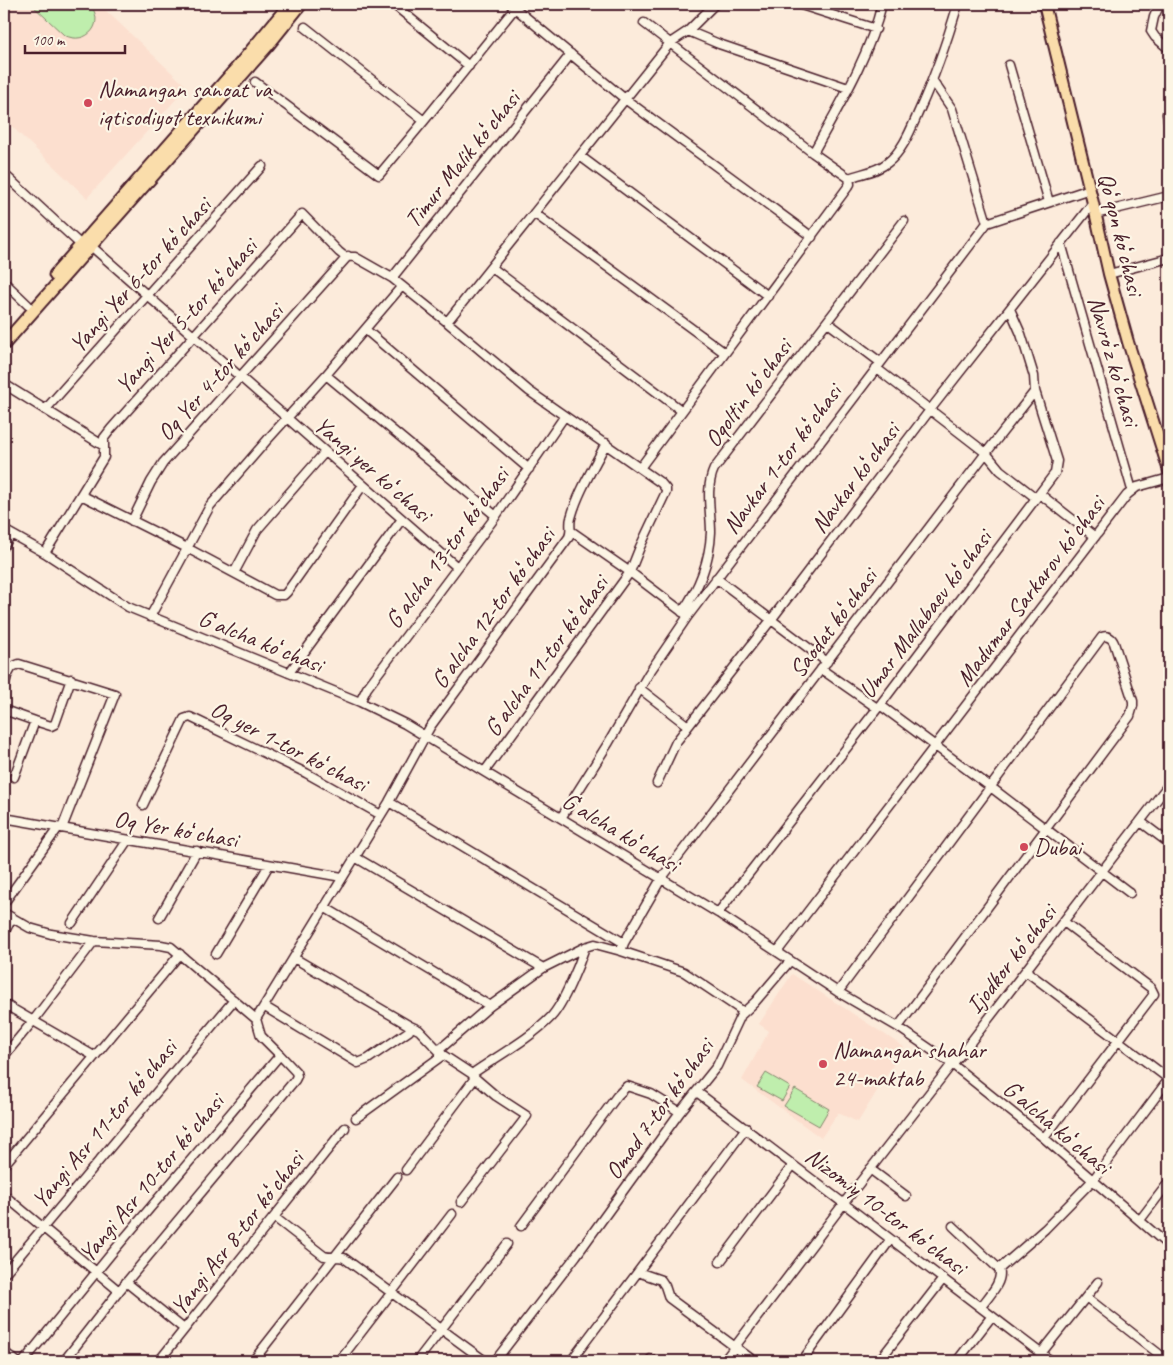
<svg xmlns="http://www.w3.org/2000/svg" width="1173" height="1365" font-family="Caveat,sans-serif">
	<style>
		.built { fill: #fcdfcf }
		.green { fill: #bfeead; stroke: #84866c }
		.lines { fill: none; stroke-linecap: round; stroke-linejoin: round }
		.minor-casing { stroke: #4a1f2b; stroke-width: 11 }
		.major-casing { stroke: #4a1f2b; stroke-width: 14 }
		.highway-casing { stroke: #4a1f2b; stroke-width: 15 }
		.minor { stroke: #fcf5e5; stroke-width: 8 }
		.major { stroke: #faddab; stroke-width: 10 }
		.highway { stroke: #faddab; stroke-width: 11 }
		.poi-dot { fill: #d1495b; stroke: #fcf5e5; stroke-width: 2 }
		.labels { text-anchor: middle; stroke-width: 4.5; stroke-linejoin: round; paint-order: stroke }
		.poi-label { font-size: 24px; fill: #4a1f2b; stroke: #fcf5e5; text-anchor: start }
		.street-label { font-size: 24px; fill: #4a1f2b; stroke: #fcf5e5 }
	</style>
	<rect width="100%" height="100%" fill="#fcebdb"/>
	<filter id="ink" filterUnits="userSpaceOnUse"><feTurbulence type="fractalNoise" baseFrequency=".02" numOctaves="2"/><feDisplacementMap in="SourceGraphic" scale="10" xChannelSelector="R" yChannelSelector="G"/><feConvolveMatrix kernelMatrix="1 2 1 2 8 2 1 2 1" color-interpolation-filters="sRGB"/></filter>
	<g filter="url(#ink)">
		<!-- built -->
		<path class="built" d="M4,4H99L187,87L87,198L4,119Z
			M792,974L904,1047L858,1122L838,1113L821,1138L742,1080L769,1031L759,1024Z"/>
		<!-- green -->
		<path class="green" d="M31,4H89C107,22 87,47 64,35Z
			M766,1073L790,1087L782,1101L757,1087Z
			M795,1089L829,1109L819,1126L784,1106Z"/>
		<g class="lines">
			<defs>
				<path id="minor" d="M393,4L469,66
					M510,4L625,99L812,237
					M798,4L876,29
					M1160,4L1154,17L1151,31L1155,37L1169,49
					M305,27L424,121
					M688,31L719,44L848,88
					M571,54L392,278L447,322L529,391L661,483L666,489V492L640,547L630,572L688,616
					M1009,65L1049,202
					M933,81L952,109L987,223
					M255,82L379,175L424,121L515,8
					M1167,114L1169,125
					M813,153C839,106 869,57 882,4
					M580,156L768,296
					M4,174L81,245
					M849,178C862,173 876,172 887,163C903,151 911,129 919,111C935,76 947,41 958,4
					M534,213L725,353
					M1095,214L1169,196
					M1061,243L1132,490
					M91,246L457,567
					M491,267L682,411
					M1109,274L1169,258
					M4,282L28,305
					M447,322L670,43L688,31L715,4
					M827,322L880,362
					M366,330L529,469
					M876,368L986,453L1000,470L1036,498
					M326,375L496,516
					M4,384L104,446V457L45,553
					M45,410L262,166
					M104,446V438L111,429L302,214L339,252L344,256L355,257L392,278
					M640,468L850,184L849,178L846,176L813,153L644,23
					M1040,494L1095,537
					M81,495L187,548L275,595H284L287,592L363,485
					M132,521L151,482L163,463L348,256
					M4,530L45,553L128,607L360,702L405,724L718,913L838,992L898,1027L952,1064L1044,1138L1169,1246
					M4,546L11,534
					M234,573L257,530L325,452
					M716,578L827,662
					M682,612C699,589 710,560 711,532C711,512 705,488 714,469L904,221
					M150,617L210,506L268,439L326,375L402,286
					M821,669L877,708
					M289,673L402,519
					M4,675L7,676L12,667L19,664L115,694L62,828
					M4,687L7,676
					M639,688L688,726
					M360,702L367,688L496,516L564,417
					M880,705L992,788L1130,893
					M4,710L35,721L14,777
					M35,721L51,726L55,724L71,679
					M485,771L630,572L571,531
					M657,783L676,742L771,620L930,410L1093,203
					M389,802L624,943
					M143,805L184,719L190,717L306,773L381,815
					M4,818L342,877
					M561,818L609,742L649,673L688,616L987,223L1090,189
					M1141,822L1169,843
					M355,857L543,968
					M4,903L58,828
					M324,907L490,1006
					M4,913L30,928L51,934L94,941L161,945L171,947L256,1019L261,1036L280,1055L111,1254L24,1361
					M718,913L880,705L1055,473L1057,461L1035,391L1034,376L1021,334L1010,309
					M159,918L197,851
					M72,923L127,841
					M4,933L12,918
					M621,951L684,972L744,1012
					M777,952L1127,495L1137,487L1169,478
					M216,954L269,865
					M1026,971L1169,1079
					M838,992L1102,637C1108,635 1112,638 1114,643L1133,701V706L1130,716L898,1027
					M4,1004L94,1056
					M265,1007L358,1063L368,1059L409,1031L410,1026L294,958
					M256,1019L389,802L430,727L569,537C572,530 569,524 571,518C578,492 594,467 606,443
					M410,1026L419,1030L442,1054
					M439,1050L490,1006L543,968L585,947
					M4,1056L33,1021L94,941
					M697,1092L1051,1361
					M356,1118L443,1055L472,1074
					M1044,1138L1154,994L1151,988L1064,922
					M4,1165L180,954
					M870,1169L906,1196
					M406,1170L475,1078L472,1074C496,1057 531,1038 551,1017C564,1003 579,965 585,947L595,944L621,951L624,943L661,879L986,453L1035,391
					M4,1195L119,1291
					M461,1202L527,1116L496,1096L475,1078
					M274,1217L324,1256C331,1258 337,1256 344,1258L485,1361
					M1140,1220L1169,1182
					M521,1226L617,1096L627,1086L651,1094L680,1112
					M953,1226L999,1269L1045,1229L1093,1180L1169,1079
					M720,1262L793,1165
					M638,1272L661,1280L665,1286L669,1298L754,1361
					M4,1274L234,1000
					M126,1282L184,1329
					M1086,1297L1168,1361
					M981,1307C988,1297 1004,1281 999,1269
					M4,1352L16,1361
					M64,1361L119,1291L295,1080L297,1076L296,1072L280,1055
					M159,1361L345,1128
					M253,1361L397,1177
					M339,1361L452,1214
					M417,1361L507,1244
					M495,1361L576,1256L680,1112L717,1066L741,1015L755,1002L790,961
					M571,1361L746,1128
					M649,1361L651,1359
					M724,1361L844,1203L952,1064L963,1052L1169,784
					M802,1361L890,1240
					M879,1361L943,1279
					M957,1361L992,1316
					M1035,1361L1098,1282"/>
				<path id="major" d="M1044,4L1093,203L1109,274L1128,342L1169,471"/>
				<path id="highway" d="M55,275L235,70L290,4
					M4,344L210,111L268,45L301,4"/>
			</defs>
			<!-- minor casing -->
			<use href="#minor" class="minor-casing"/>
			<!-- major casing -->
			<use href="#major" class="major-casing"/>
			<!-- highway casing -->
			<use href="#highway" class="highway-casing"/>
			<!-- minor -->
			<use href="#minor" class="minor"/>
			<!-- major -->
			<use href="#major" class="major"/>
			<!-- highway -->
			<use href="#highway" class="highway"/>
		</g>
	</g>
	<!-- markers -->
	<g class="poi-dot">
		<circle cx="88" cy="103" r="5"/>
		<circle cx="1024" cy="847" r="5"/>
		<circle cx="823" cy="1064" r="5"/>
	</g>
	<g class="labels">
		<!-- poi labels -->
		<g class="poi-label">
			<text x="98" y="97">Namangan sanoat va<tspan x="98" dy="28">iqtisodiyot texnikumi</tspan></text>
			<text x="1034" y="855">Dubai</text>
			<text x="833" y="1058">Namangan shahar<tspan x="833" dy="28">24-maktab</tspan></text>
		</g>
		<!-- street labels -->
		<g class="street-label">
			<text transform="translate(462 159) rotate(-51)" y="8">Timur Malik koʻchasi</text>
			<text transform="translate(1121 234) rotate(76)" y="8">Qoʻqon koʻchasi</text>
			<text transform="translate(140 275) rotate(-48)" y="8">Yangi Yer 6-tor koʻchasi</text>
			<text transform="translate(186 316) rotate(-48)" y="8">Yangi Yer 5-tor koʻchasi</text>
			<text transform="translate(1114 361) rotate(74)" y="8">Navroʻz koʻchasi</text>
			<text transform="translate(220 372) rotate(-48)" y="8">Oq Yer 4-tor koʻchasi</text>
			<text transform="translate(748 393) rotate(-53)" y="8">Oqoltin koʻchasi</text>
			<text transform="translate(782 459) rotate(-53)" y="8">Navkar 1-tor koʻchasi</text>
			<text transform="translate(373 469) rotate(41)" y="8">Yangi yer koʻchasi</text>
			<text transform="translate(855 478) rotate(-53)" y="8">Navkar koʻchasi</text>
			<text transform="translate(447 548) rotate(-54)" y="8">Gʻalcha 13-tor koʻchasi</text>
			<text transform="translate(1030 591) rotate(-53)" y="8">Madumar Sarkarov koʻchasi</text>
			<text transform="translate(493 608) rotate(-54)" y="8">Gʻalcha 12-tor koʻchasi</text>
			<text transform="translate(925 614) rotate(-53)" y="8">Umar Mallabaev koʻchasi</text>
			<text transform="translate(833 623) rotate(-53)" y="8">Saodat koʻchasi</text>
			<text transform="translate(261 641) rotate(22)" y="8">Gʻalcha koʻchasi</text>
			<text transform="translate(546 656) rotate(-54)" y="8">Gʻalcha 11-tor koʻchasi</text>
			<text transform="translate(289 746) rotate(27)" y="8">Oq yer 1-tor koʻchasi</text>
			<text transform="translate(176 829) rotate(10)" y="8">Oq Yer koʻchasi</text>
			<text transform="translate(621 832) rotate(31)" y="8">Gʻalcha koʻchasi</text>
			<text transform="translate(1011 959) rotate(-52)" y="8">Ijodkor koʻchasi</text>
			<text transform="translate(659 1109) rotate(-54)" y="8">Omad 7-tor koʻchasi</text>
			<text transform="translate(104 1124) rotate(-50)" y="8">Yangi Asr 11-tor koʻchasi</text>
			<text transform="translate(1057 1127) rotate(40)" y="8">Gʻalcha koʻchasi</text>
			<text transform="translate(151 1178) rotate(-50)" y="8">Yangi Asr 10-tor koʻchasi</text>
			<text transform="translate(886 1211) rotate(37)" y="8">Nizomiy 10-tor koʻchasi</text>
			<text transform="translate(237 1233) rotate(-52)" y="8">Yangi Asr 8-tor koʻchasi</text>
		</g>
	</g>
	<!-- margin -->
	<rect width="1173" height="1365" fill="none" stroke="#fcf5e5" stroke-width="20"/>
	<rect x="10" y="10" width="1153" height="1345" fill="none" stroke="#4a1f2b" stroke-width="2" filter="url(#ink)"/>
	<!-- scale -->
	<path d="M25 45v8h100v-8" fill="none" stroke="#4a1f2b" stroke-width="2.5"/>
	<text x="32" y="45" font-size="15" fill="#4a1f2b" stroke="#fcf5e5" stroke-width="4" paint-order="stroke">100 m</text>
</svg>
